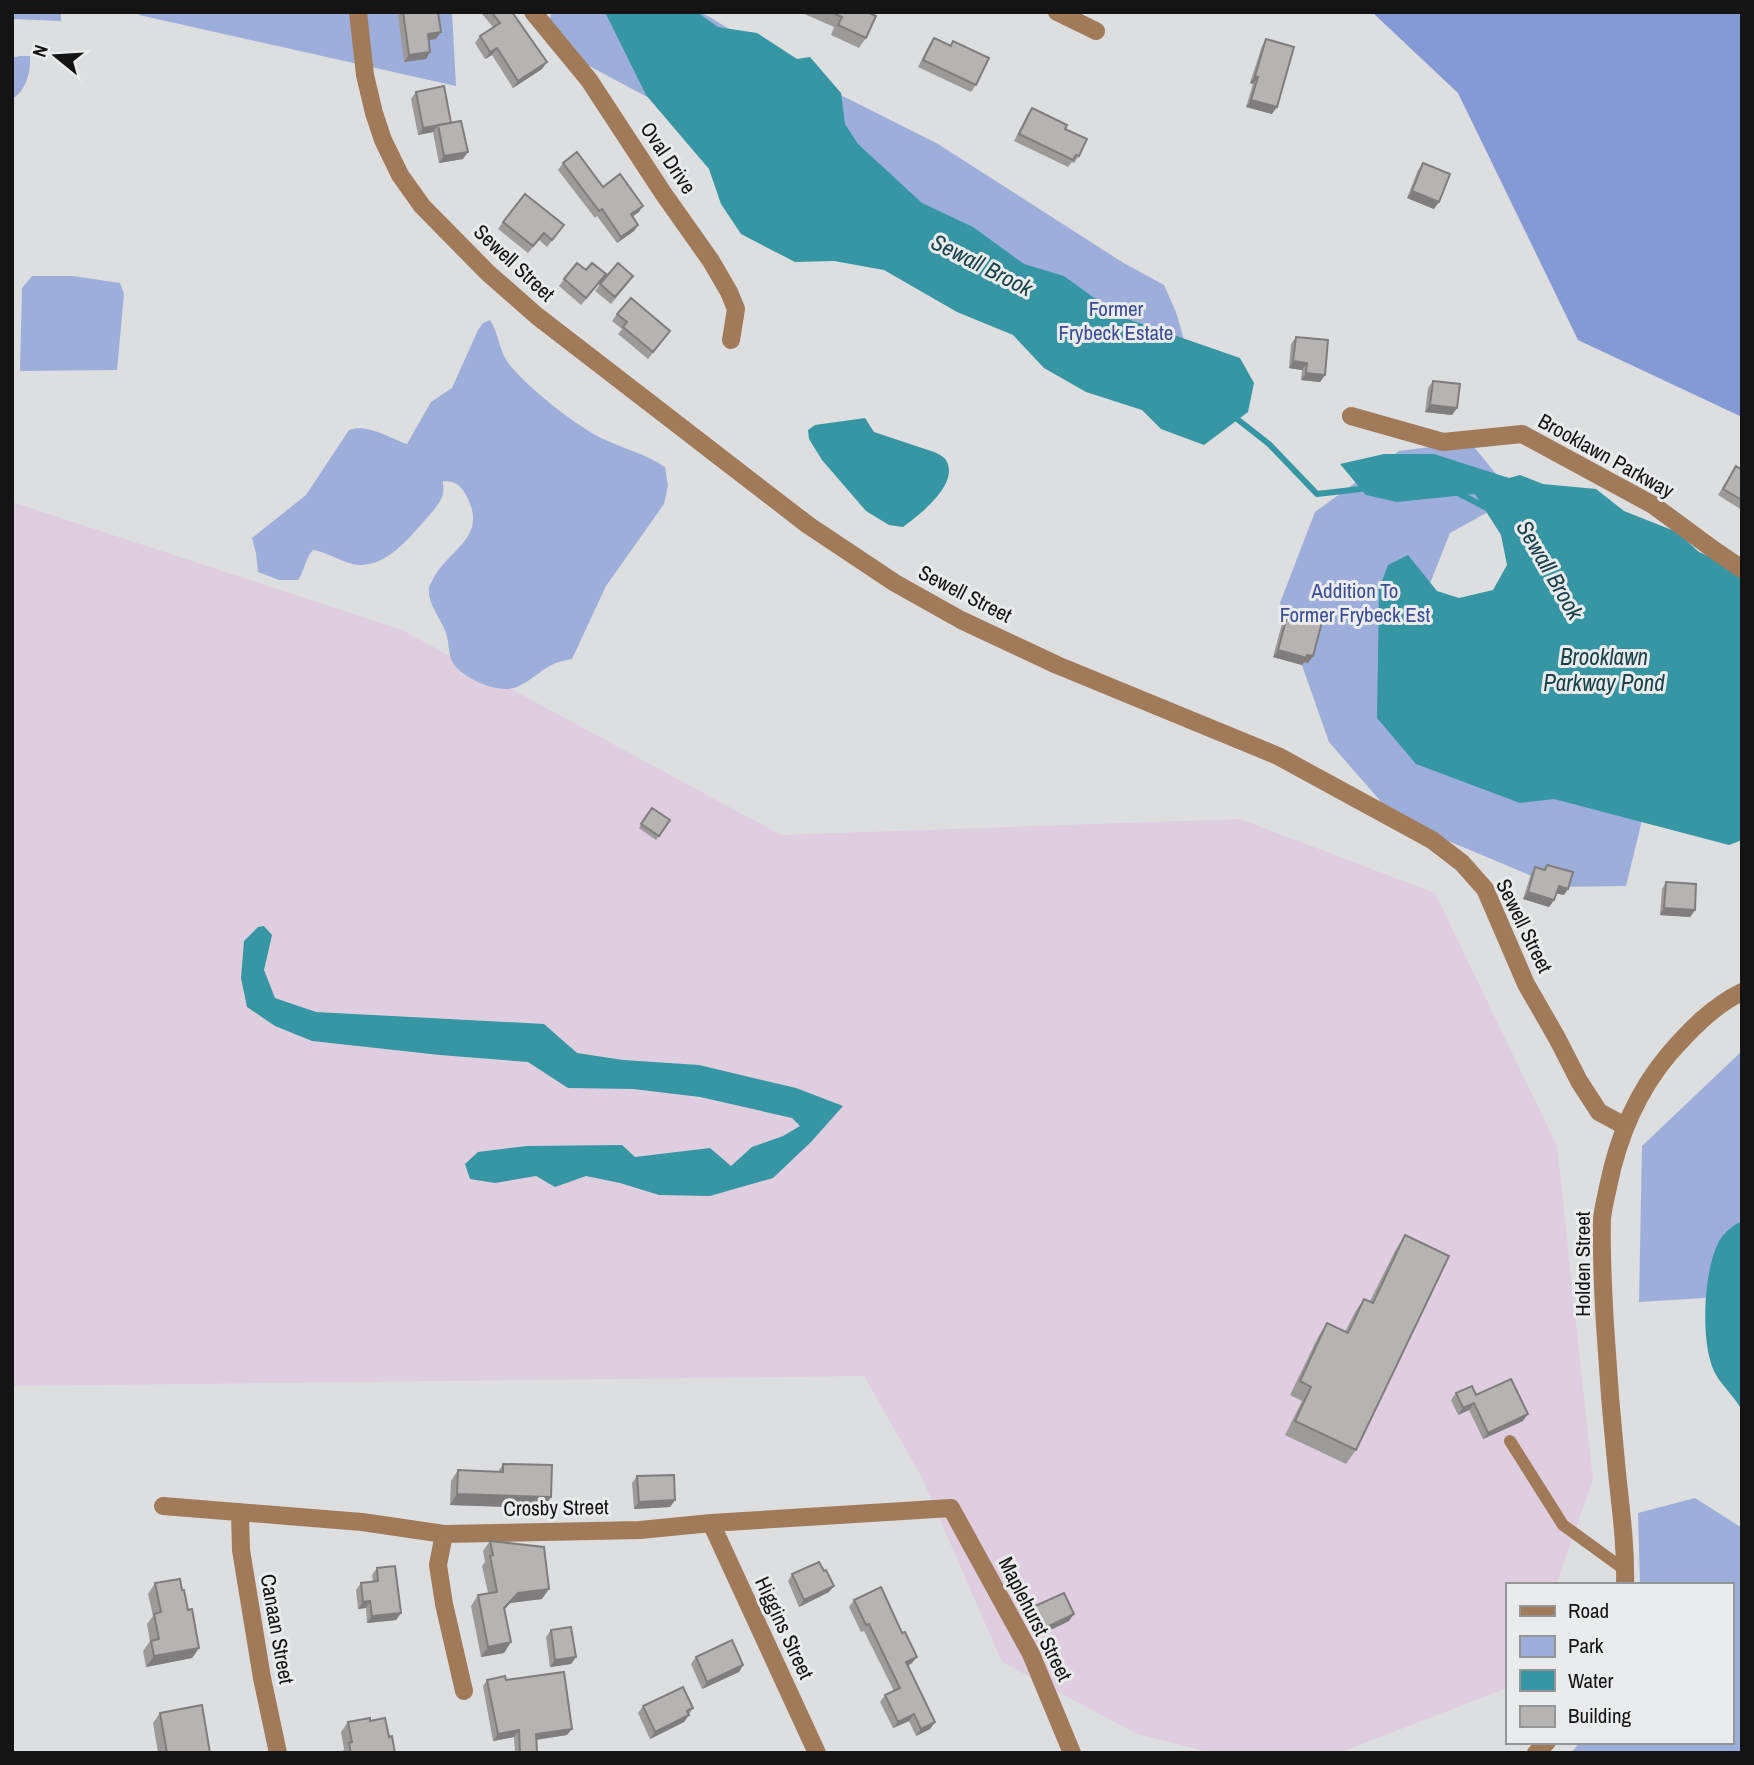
<svg xmlns="http://www.w3.org/2000/svg" width="1754" height="1765" font-family="'Archivo Narrow',sans-serif">
	<style>
		.industrial { fill: #dfcedf }
		.green { fill: #9eaeda }
		.forest { fill: #8599d4 }
		.water { fill: #3696a3 }
		.lines { fill: none; stroke-linecap: round; stroke-linejoin: round }
		.stream { stroke: #3696a3; stroke-width: 6 }
		.lane { stroke: #a17a59; stroke-width: 12 }
		.street { stroke: #a17a59; stroke-width: 18 }
		.wall { fill: #9d9a9a }
		.shaded-wall { fill: #7f7d7d }
		.building { fill: #b6b3b3; stroke: #7f7d7d; stroke-width: 2 }
		.labels { text-anchor: middle; stroke-width: 6; stroke-linejoin: round; paint-order: stroke }
		.street-label { font-size: 21px; fill: #141415; stroke: #eaebed }
		.park-label { font-size: 21px; fill: #3a4d95; stroke: #eaebed }
		.water-label { font-size: 23px; font-style: italic; fill: #184349; stroke: #eaebed }
	</style>
	<rect width="100%" height="100%" fill="#dddee0"/>
	<!-- industrial -->
	<path class="industrial" d="M12,502L402,630L781,835L1240,819L1435,893L1557,1146L1593,1480L1556,1585H1507V1688L1339,1753H1212L1137,1734L1002,1662L921,1476L864,1376L12,1386Z"/>
	<!-- green -->
	<path class="green" d="M12,12H61V21L12,19Z
		M140,12H452L456,86L139,15Z
		M551,12H699L710,17L805,77L938,144L1122,262L1164,285L1176,312L1185,343L1182,367L788,172L546,43Z
		M20,56H30C31,72 26,91 12,99V58Z
		M32,276H73L120,283L124,294L117,370L20,371L22,288Z
		M490,320C499,333 499,352 509,364C527,387 575,425 601,438C622,448 646,454 665,467L668,486L664,504L606,586L572,659C567,660 561,661 556,663C539,669 524,690 505,689C488,689 457,675 451,659C448,649 449,638 444,628C439,617 427,601 429,588C429,585 432,582 433,579C449,548 488,538 467,497C461,485 456,481 443,481C443,485 444,493 442,497C439,505 431,513 426,519C409,538 388,565 360,565C345,565 329,552 313,550C305,558 305,570 298,580H279L258,572L256,553L252,538L306,495L349,430C368,423 389,438 407,444L431,402L452,388L478,330L483,323Z
		M1470,442L1515,497L1450,533L1427,591L1647,800L1626,886L1558,887L1396,819L1329,742L1280,603L1315,512L1399,451Z
		M1742,1051V1254L1721,1297L1639,1302L1642,1146Z
		M1695,1498L1742,1528V1753H1571L1580,1742H1731V1585H1640L1638,1513Z"/>
	<!-- forest -->
	<path class="forest" d="M1372,12H1742V417L1578,340L1458,93Z"/>
	<!-- water -->
	<path class="water" d="M605,12H697L718,27L757,33L797,59L810,57L841,93L845,124L858,144L922,203L973,227L1024,264L1064,276L1119,316L1240,358L1254,383L1248,412L1204,445L1161,429L1142,410L1086,392L1044,368L1013,335L957,312L884,270L834,261L795,262L741,234L721,204L709,169L646,95Z
		M865,418L874,432L934,452C939,454 945,457 947,462C958,486 919,515 903,527L889,525L866,511L822,460L809,439L808,430L815,425Z
		M1384,454H1434L1509,478L1520,475L1543,484L1596,489L1624,511L1677,532L1699,552L1739,570L1742,573V840L1729,845L1554,799L1520,803L1416,764L1377,718L1379,589L1388,565L1408,555L1437,591L1459,598L1493,590L1507,565L1501,535L1475,494L1397,502L1366,495L1340,464Z
		M264,926L272,935L264,970L275,998L316,1012L544,1024L577,1053L623,1060L699,1065L796,1088L843,1106L811,1142L773,1178L710,1196L659,1195L620,1183L586,1176L555,1187L536,1176L495,1183L470,1179L465,1164L478,1152L527,1146L622,1145L635,1157L710,1148L731,1166L752,1147L783,1136L800,1126L792,1118L700,1097L633,1089L568,1088L528,1062L440,1055L312,1041L275,1026L247,1007L241,978L244,941L258,927Z
		M1742,1221V1411C1735,1396 1721,1386 1714,1371C1700,1342 1703,1266 1721,1238C1726,1231 1734,1225 1742,1221Z"/>
	<g class="lines">
		<!-- stream -->
		<path class="stream" d="M1232,415L1269,444L1317,494L1369,488
			M1456,492L1487,508"/>
		<!-- lane -->
		<path class="lane" d="M1510,1441L1563,1525L1625,1570"/>
		<!-- street -->
		<path class="street" d="M358,12L365,75L374,113L383,140L400,175L422,206L488,273L537,316L808,525L895,583L961,620L1057,665L1278,756L1432,840L1462,863L1485,889L1526,984L1557,1038L1579,1081L1599,1112L1625,1126
			M533,12L589,80L663,193L711,261L729,292L736,309L731,340
			M1057,12L1096,31
			M1351,416L1443,442L1522,434L1653,505L1714,550L1742,569
			M163,1506L362,1522L444,1534L640,1530L711,1523L951,1508L1031,1654L1072,1753
			M240,1512L241,1550L262,1678L278,1753
			M711,1523L817,1753
			M444,1534L438,1565L444,1604L464,1691
			M1625,1585C1626,1547 1621,1511 1617,1473C1612,1424 1608,1375 1605,1325C1603,1290 1601,1254 1602,1219C1603,1208 1606,1197 1608,1187C1618,1137 1636,1093 1669,1054C1690,1030 1713,1006 1742,992
			M1536,1753L1547,1742"/>
	</g>
	<!-- wall -->
	<path class="wall" d="M400,12H438L436,39L429,40L430,52L426,59L404,62L398,15Z
		M484,12H512L542,69L513,88L492,55L485,59L475,43L480,36L493,27L482,14Z
		M800,12H870L866,38L859,48L831,35L834,27Z
		M934,38L950,46L953,41L976,85L971,92L918,67L929,45Z
		M1266,39L1272,114L1246,107L1253,84L1250,83L1262,46Z
		M416,92L451,123L463,159L439,163L433,132L418,135L411,99Z
		M1032,108L1079,156L1074,163L1072,162L1068,167L1014,141L1027,115Z
		M563,163L603,187L639,212L632,216L638,225L634,231L617,243L597,216L595,218L558,170Z
		M1423,163L1434,209L1407,198L1418,170Z
		M503,222L564,225L547,247L539,240L528,253L498,229Z
		M586,270L601,281L581,305L559,286L564,279Z
		M628,283L611,304L595,291L600,284Z
		M617,314L670,331L648,359L618,334L622,329L612,321Z
		M1296,337L1325,375L1320,382L1301,380L1302,370L1289,368L1291,344Z
		M1433,381L1457,408L1452,415L1425,412L1428,388Z
		M1736,466L1742,470V510L1718,495Z
		M1288,613L1313,656L1308,663L1304,662L1302,665L1273,657L1283,620Z
		M652,808L670,820L656,840L639,828Z
		M1547,865L1564,895L1556,893L1554,900L1549,907L1523,899L1531,874L1535,867L1543,870Z
		M1666,882L1695,910L1690,917L1660,915L1662,889Z
		M1405,1235L1356,1450L1346,1464L1285,1435L1302,1401L1290,1395L1318,1337L1327,1323L1345,1332L1355,1312L1364,1299L1370,1301L1396,1249Z
		M1456,1393L1476,1395L1523,1421L1483,1439L1469,1410L1458,1415L1451,1400Z
		M503,1464L544,1508L450,1505L451,1481L458,1470L498,1472Z
		M637,1476L675,1500L670,1507L634,1509L632,1483Z
		M490,1541L542,1599L510,1603L505,1609L511,1642L504,1653L481,1657L471,1606L478,1595L488,1593L482,1566L485,1562L483,1551Z
		M377,1568L401,1613L396,1620L367,1623L366,1608L358,1609L356,1590L361,1583L373,1582L372,1575Z
		M792,1574L829,1592L799,1607L788,1581Z
		M155,1583L182,1590L199,1648L192,1658L146,1667L143,1651L150,1641L147,1624L153,1616L148,1594Z
		M854,1600L912,1663L908,1666L935,1722L930,1729L916,1736L909,1721L893,1728L880,1702L885,1695L894,1691L864,1631L861,1632L849,1607Z
		M1035,1606L1069,1621L1040,1635L1030,1613Z
		M551,1630L576,1657L571,1664L550,1667L546,1637Z
		M696,1657L743,1665L739,1672L702,1689L691,1664Z
		M487,1680H506L567,1735L537,1740V1753H515L514,1737L493,1741L483,1686Z
		M643,1706L693,1708L684,1722L650,1739L638,1713Z
		M160,1713L210,1753H158L153,1723Z
		M370,1721L389,1737L395,1753H342L344,1749L341,1732L348,1722Z"/>
	<!-- shaded-wall -->
	<path class="shaded-wall" d="M441,32L436,39L423,41L428,34Z
		M497,48L492,55L485,59L490,52Z
		M430,52L426,59L404,62L409,55Z
		M547,62L542,69L513,88L518,81Z
		M1255,76L1258,77L1253,84L1250,83Z
		M1251,100L1277,107L1272,114L1246,107Z
		M451,123L438,125L433,132L418,135L423,128Z
		M468,152L463,159L439,163L444,156Z
		M1412,191L1439,202L1434,209L1407,198Z
		M643,206L639,212L626,221L631,214Z
		M638,225L634,231L617,243L621,237Z
		M1293,361L1307,363L1302,370L1289,368Z
		M1306,373L1325,375L1320,382L1301,380Z
		M1430,405L1457,408L1452,415L1425,412Z
		M1278,650L1307,655L1313,656L1308,663L1304,662L1302,665L1273,657Z
		M1559,886L1568,889L1564,895L1554,893Z
		M1528,892L1554,900L1549,907L1523,899Z
		M1664,908L1695,910L1690,917L1660,915Z
		M1474,1403L1469,1410L1458,1415L1463,1408Z
		M1528,1414L1523,1421L1483,1439L1488,1433Z
		M457,1494L551,1497L544,1508L450,1505Z
		M675,1500L670,1507L634,1509L639,1502Z
		M834,1586L829,1592L799,1607L804,1600Z
		M549,1589L542,1599L510,1603L497,1618L504,1608L518,1593Z
		M370,1601L366,1608L358,1609L363,1602Z
		M401,1613L396,1620L367,1623L372,1616Z
		M1074,1614L1069,1621L1040,1635L1045,1628Z
		M511,1642L504,1653L481,1657L488,1647Z
		M199,1648L192,1658L146,1667L154,1656Z
		M576,1657L571,1664L550,1667L555,1660Z
		M917,1657L912,1663L901,1669L906,1662Z
		M743,1665L739,1672L702,1689L707,1682Z
		M914,1714L909,1721L893,1728L898,1722Z
		M689,1715L684,1722L650,1739L655,1732Z
		M935,1722L930,1729L916,1736L921,1729Z
		M572,1729L567,1735L532,1740L536,1734Z
		M519,1730L514,1737L493,1741L498,1734Z"/>
	<!-- building -->
	<path class="building" d="M403,12H438L441,32L428,34L430,52L409,55Z
		M491,12H512L547,62L518,81L497,48L490,52L480,36L500,23Z
		M831,12H870L869,13L876,16L866,38L838,25L842,17Z
		M934,38L951,46L953,41L989,58L976,85L923,60Z
		M1266,39L1294,47L1277,107L1251,100L1258,77L1255,76Z
		M444,86L451,123L423,128L416,92Z
		M1032,108L1067,125L1065,129L1087,139L1079,156L1076,155L1073,160L1019,134Z
		M461,121L468,152L444,156L438,125Z
		M577,152L603,187L620,174L643,206L631,214L638,225L621,237L602,209L599,211L563,163Z
		M1423,163L1450,174L1439,202L1412,191Z
		M525,194L564,225L552,240L544,233L533,246L503,222Z
		M577,263L586,270L592,263L606,274L586,298L564,279Z
		M618,263L633,276L615,297L600,284Z
		M631,298L670,331L653,352L623,327L627,322L617,314Z
		M1296,337L1328,340L1325,375L1306,373L1307,363L1293,361Z
		M1433,381L1460,384L1457,408L1430,405Z
		M1736,466L1742,470V500L1723,489Z
		M1288,613L1322,622L1313,656L1307,655V658L1278,650Z
		M652,808L670,820L659,836L641,824Z
		M1547,865L1573,872L1568,889L1559,886L1554,900L1528,892L1535,867L1545,870Z
		M1666,882L1696,884L1695,910L1664,908Z
		M1405,1235L1449,1256L1356,1450L1295,1421L1311,1387L1300,1381L1327,1323L1348,1333L1364,1299L1373,1303Z
		M1511,1379L1528,1414L1488,1433L1474,1403L1463,1408L1456,1393L1472,1386L1476,1395Z
		M503,1464L552,1465L551,1497L457,1494L458,1470L503,1472Z
		M674,1475L675,1500L639,1502L637,1476Z
		M490,1541L544,1547L549,1589L518,1593L504,1608L511,1642L488,1647L478,1595L497,1592L490,1556L493,1555Z
		M819,1562L824,1571L826,1570L834,1586L804,1600L792,1574Z
		M395,1566L401,1613L372,1616L370,1601L363,1602L361,1583L378,1581L377,1568Z
		M180,1579L182,1590H184L188,1610L192,1609L199,1648L154,1656L151,1641L159,1639L154,1614L161,1612L155,1583Z
		M881,1587L902,1633L905,1632L917,1657L906,1662L935,1722L921,1729L914,1714L898,1722L885,1695L900,1688L869,1624L866,1625L854,1600Z
		M1064,1593L1074,1614L1045,1628L1035,1606Z
		M571,1627L576,1657L555,1660L551,1630Z
		M732,1640L743,1665L707,1682L696,1657Z
		M564,1672L572,1729L536,1734L537,1753H520L519,1730L498,1734L487,1680L505,1676L506,1680Z
		M683,1687L693,1708L687,1711L689,1715L655,1732L643,1706Z
		M202,1705L210,1753H167L160,1713Z
		M370,1718V1721L385,1718L389,1737L392,1736L395,1753H351L349,1743L352,1742L348,1722Z"/>
	<g class="labels">
		<!-- street labels -->
		<g class="street-label">
			<text transform="translate(668 158) rotate(56)" y="7">Oval Drive</text>
			<text transform="translate(514 263) rotate(43)" y="7">Sewell Street</text>
			<text transform="translate(1606 456) rotate(29)" y="7">Brooklawn Parkway</text>
			<text transform="translate(965 594) rotate(27)" y="7">Sewell Street</text>
			<text transform="translate(1524 926) rotate(64)" y="7">Sewell Street</text>
			<text transform="translate(1583 1264) rotate(-90)" y="7">Holden Street</text>
			<text transform="translate(556 1508) rotate(-1)" y="7">Crosby Street</text>
			<text transform="translate(1035 1619) rotate(63)" y="7">Maplehurst Street</text>
			<text transform="translate(784 1628) rotate(65)" y="7">Higgins Street</text>
			<text transform="translate(277 1629) rotate(80)" y="7">Canaan Street</text>
		</g>
		<!-- park labels -->
		<g class="park-label">
			<text x="1116" y="316">Former<tspan x="1116" dy="24">Frybeck Estate</tspan></text>
			<text x="1355" y="598">Addition To<tspan x="1355" dy="24">Former Frybeck Est</tspan></text>
		</g>
		<!-- water labels -->
		<g class="water-label">
			<text transform="translate(982 265) rotate(27)" y="8">Sewall Brook</text>
			<text transform="translate(1550 570) rotate(60)" y="8">Sewall Brook</text>
			<text x="1604" y="665">Brooklawn<tspan x="1604" dy="26">Parkway Pond</tspan></text>
		</g>
	</g>
	<!-- border -->
	<rect width="1754" height="1765" fill="none" stroke="#141415" stroke-width="28"/>
	<!-- legend -->
	<rect x="1506" y="1583" width="228" height="161" fill="#eaebed" stroke="#949597" stroke-width="2"/>
	<rect x="1520" y="1606" width="35" height="10" fill="#a17a59" stroke="#949597" stroke-width="2"/>
	<text x="1568" y="1618" font-size="21" fill="#141415">Road</text>
	<rect x="1520" y="1636" width="35" height="21" fill="#9eaeda" stroke="#949597" stroke-width="2"/>
	<text x="1568" y="1653" font-size="21" fill="#141415">Park</text>
	<rect x="1520" y="1670" width="35" height="21" fill="#3696a3" stroke="#949597" stroke-width="2"/>
	<text x="1568" y="1688" font-size="21" fill="#141415">Water</text>
	<rect x="1520" y="1706" width="35" height="21" fill="#b6b3b3" stroke="#949597" stroke-width="2"/>
	<text x="1568" y="1723" font-size="21" fill="#141415">Building</text>
	<!-- north arrow -->
	<g transform="translate(56 56) rotate(288)" stroke="#eaebed" stroke-width="5" paint-order="stroke">
	<path d="M0-5L12 26L0 18L-12 26Z" fill="#141415"/>
	<text y="-10" font-size="19" font-weight="bold" text-anchor="middle" fill="#141415">N</text>
	</g>
</svg>
